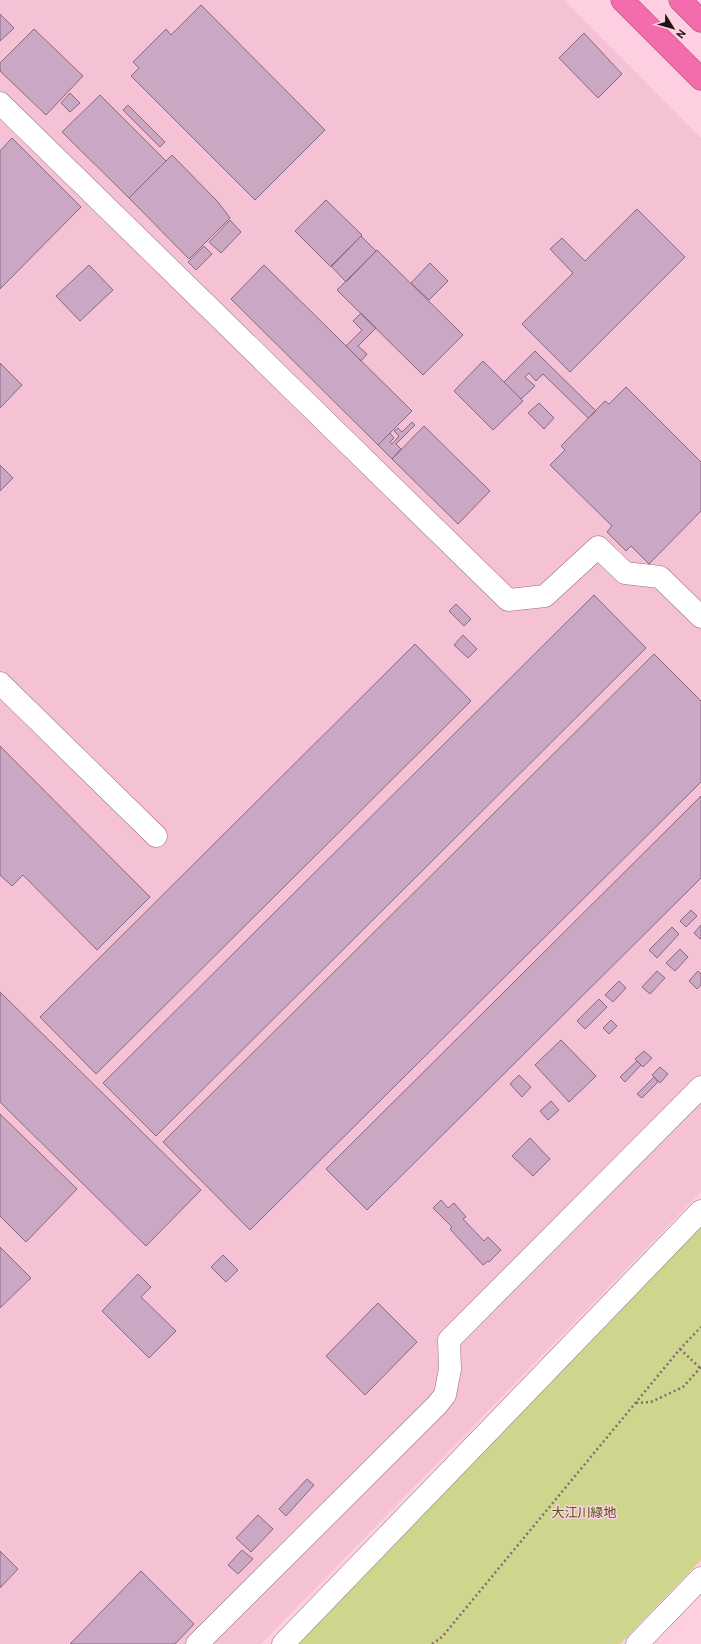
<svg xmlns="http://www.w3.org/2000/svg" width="701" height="1644" font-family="Cabin,'Noto Sans JP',sans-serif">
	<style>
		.built { fill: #f5c1d5 }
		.green { fill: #ced58d }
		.building { fill: #caa7c3; stroke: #886882 }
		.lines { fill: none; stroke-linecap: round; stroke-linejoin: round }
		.minor-casing { stroke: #987080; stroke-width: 23 }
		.highway-casing { stroke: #aa4d78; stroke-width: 23 }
		.path { stroke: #876a75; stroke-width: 2.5; stroke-dasharray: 2 3; stroke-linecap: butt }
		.minor { stroke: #fff; stroke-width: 22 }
		.highway { stroke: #f36dac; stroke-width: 22 }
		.labels { text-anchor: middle; stroke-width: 3; stroke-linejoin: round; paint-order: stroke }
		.park-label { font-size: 13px; fill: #525614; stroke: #fdcfe1 }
	</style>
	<rect width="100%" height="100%" fill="#fdcfe1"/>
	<!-- built -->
	<path class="built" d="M0,0H564L701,138V1192L261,1644H0Z"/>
	<!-- green -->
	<path class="green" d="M701,1221V1560L620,1644H296Z"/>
	<!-- building -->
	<path class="building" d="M201,5L325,130L255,200L131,76L139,68L133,62L166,29L171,35Z
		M0,14L14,28L0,41Z
		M34,29L83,76L46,115L0,71V63Z
		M584,33L622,74L598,98L559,58Z
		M70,93L80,103L70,112L61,103Z
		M100,95L166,161L129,198L62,132Z
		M128,105L165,142L160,147L123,110Z
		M12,138L81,207L0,289V151Z
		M172,155L218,202L230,218L189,259L129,198Z
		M326,200L362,235L331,267L295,231Z
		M637,209L685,257L570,372L522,324L573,273L550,249L562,238L585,261Z
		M230,220L241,232L221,253L209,242Z
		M361,236L376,251L346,282L331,266Z
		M204,246L212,254L196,270L188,262Z
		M377,250L463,335L423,375L337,290Z
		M430,263L448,281L429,300L411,283Z
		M89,265L113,290L80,321L56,296Z
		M264,265L412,411L378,445L231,299Z
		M361,313L376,328L358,346L367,354L361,361L346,346L362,330L353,321Z
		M535,351L596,411L588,418L543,374L536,381L529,373L525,377L535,386L521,399L504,382Z
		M483,361L523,401L493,430L454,391Z
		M0,363L22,385L0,408Z
		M626,387L701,462V511L649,564L631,546L626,551L607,532L612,526L550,465L565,450L561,446L605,401L609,404Z
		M539,403L554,418L544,429L528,413Z
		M412,422L415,425L396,444L401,449L392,459L378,445L390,433L394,438L390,442L392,444L399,436L394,431L398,428L402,432Z
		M424,426L490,491L458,524L392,459Z
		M0,465L13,478L0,491Z
		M594,595L646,648L156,1136L103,1083Z
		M456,604L471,619L464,626L449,611Z
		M463,635L477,649L468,658L454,645Z
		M415,644L471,701L96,1074L40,1017Z
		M654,654L701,701V782L250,1230L163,1142Z
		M0,746L150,897L97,950L23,875L12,886L0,875Z
		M701,796V878L367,1210L326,1169Z
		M691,910L697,916L686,927L680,921Z
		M701,925V937L700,939L694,933Z
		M672,927L679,934L657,958L649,950Z
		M680,949L688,957L675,971L666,963Z
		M657,971L665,978L650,994L642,987Z
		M698,971L701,974V985L697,989L689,981Z
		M619,981L626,988L613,1002L605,995Z
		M0,992L201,1190L146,1246L0,1102Z
		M599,999L607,1007L585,1029L577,1021Z
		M611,1020L617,1026L609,1034L603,1028Z
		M561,1040L596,1076L569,1102L535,1065Z
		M644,1051L652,1058L643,1067L635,1059Z
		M637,1061L641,1065L625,1082L620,1077Z
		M660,1067L668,1074L660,1083L652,1075Z
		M519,1075L531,1087L522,1097L510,1084Z
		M654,1077L658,1082L642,1098L637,1094Z
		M551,1101L559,1110L548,1120L540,1111Z
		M0,1114L77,1189L26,1242L0,1216Z
		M530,1138L550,1159L533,1176L512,1156Z
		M441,1200L448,1208L454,1203L466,1217L463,1219L484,1241L488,1237L501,1250L489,1262L488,1261L483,1265L450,1229L452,1227L433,1208Z
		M0,1247L31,1278L0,1308Z
		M223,1255L238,1270L226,1282L211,1267Z
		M138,1274L151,1287L141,1297L176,1331L149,1358L102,1311Z
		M378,1303L417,1342L365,1395L326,1356Z
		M307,1479L314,1485L286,1516L279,1509Z
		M258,1515L273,1529L251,1552L236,1538Z
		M242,1550L253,1559L238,1574L228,1565Z
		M0,1551L18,1569L0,1588Z
		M141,1571L194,1624L175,1644H70Z"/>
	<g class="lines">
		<defs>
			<path id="minor" d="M0,103L508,600L545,596L598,547L625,573L660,577L701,617
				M0,683L156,836
				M197,1644L437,1405L445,1395L450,1369L449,1340L701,1087
				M283,1644L701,1211
				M637,1644L701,1578"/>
			<path id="highway" d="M622,0L701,79
				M680,0L701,21"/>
		</defs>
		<!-- minor casing -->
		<use href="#minor" class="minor-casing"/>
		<!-- highway casing -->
		<use href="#highway" class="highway-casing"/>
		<!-- path -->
		<path class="path" d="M680,1349L700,1368
			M636,1403L651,1402L683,1387L701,1367
			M432,1644L442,1637L680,1349L701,1327"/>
		<!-- minor -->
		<use href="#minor" class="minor"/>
		<!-- highway -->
		<use href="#highway" class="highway"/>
	</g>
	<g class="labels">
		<!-- park labels -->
		<g class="park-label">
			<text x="584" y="1517">大江川緑地</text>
		</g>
	</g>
	<!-- north arrow -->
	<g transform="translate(673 28) rotate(127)" stroke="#fdcfe1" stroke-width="3" paint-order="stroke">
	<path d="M0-3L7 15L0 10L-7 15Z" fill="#211218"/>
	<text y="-6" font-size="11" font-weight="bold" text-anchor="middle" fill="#211218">N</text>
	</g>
</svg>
